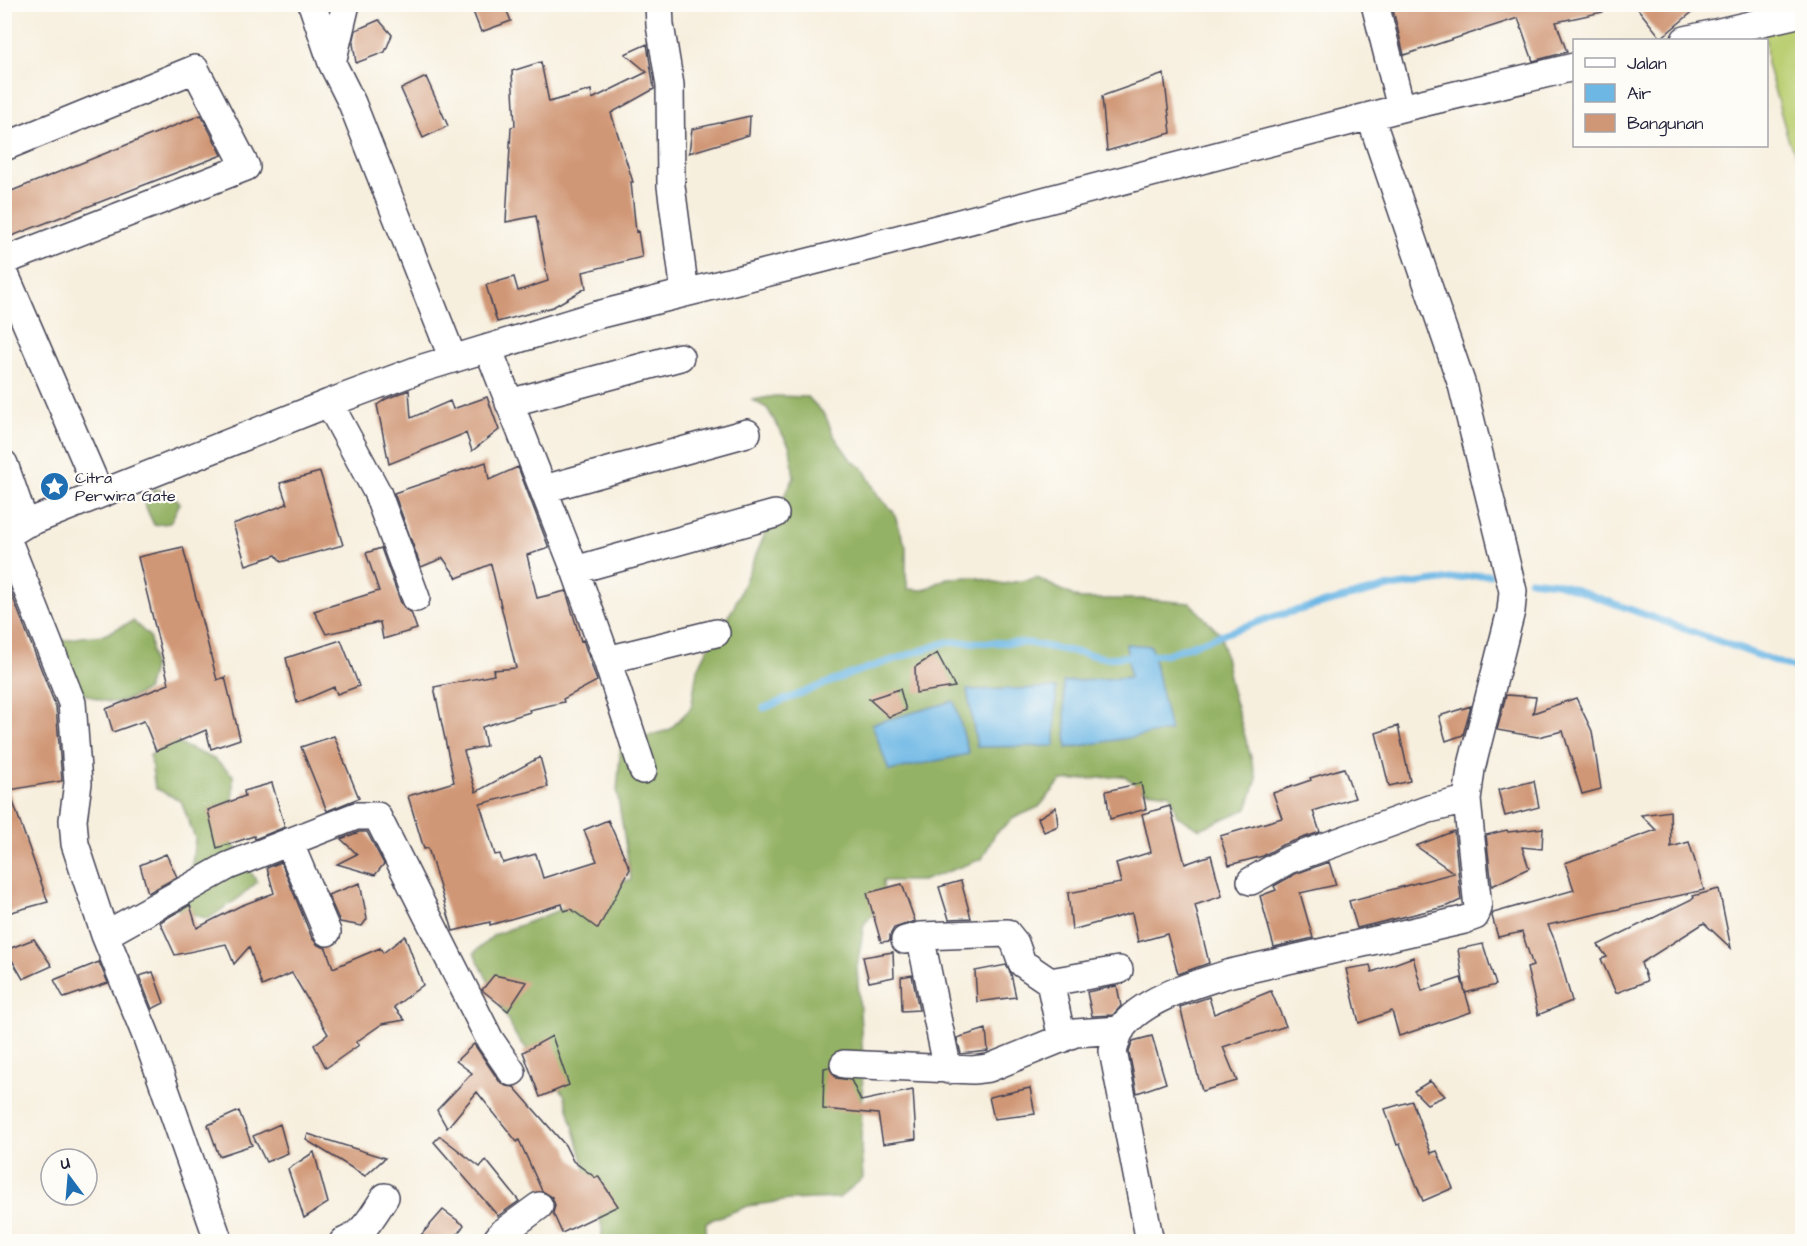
<svg xmlns="http://www.w3.org/2000/svg" width="1807" height="1246" font-family="'Architects Daughter',sans-serif">
	<style>
		.green { fill: #bbcf73; stroke: #6e7857; stroke-width: 1.5 }
		.forest { fill: #94b265; stroke: #5b6a50; stroke-width: 1.5 }
		.water { fill: #6db7e5; stroke: #486c90; stroke-width: 1.5 }
		.lines { fill: none; stroke-linecap: round; stroke-linejoin: round }
		.stream { stroke: #6db7e5; stroke-width: 7 }
		.building { fill: #d09776 }
		.minor-casing { stroke: #424153; stroke-width: 30 }
		.minor { stroke: #fff; stroke-width: 27 }
		.labels { text-anchor: middle; stroke-width: 4.5; stroke-linejoin: round; paint-order: stroke }
		.poi-label { font-size: 16px; fill: #22223b; stroke: #fdfcf7; text-anchor: start }
	</style>
	<rect width="100%" height="100%" fill="#fdfcf7"/>
	<filter id="ink" filterUnits="userSpaceOnUse"><feTurbulence type="fractalNoise" baseFrequency=".0167" numOctaves="2"/><feDisplacementMap in="SourceGraphic" scale="12" xChannelSelector="R" yChannelSelector="G"/><feConvolveMatrix kernelMatrix="1 2 1 2 8 2 1 2 1" color-interpolation-filters="sRGB"/></filter>
	<filter id="wash" filterUnits="userSpaceOnUse"><feTurbulence type="fractalNoise" baseFrequency=".008" numOctaves="4" result="noise"/><feDisplacementMap in="SourceGraphic" scale="24" xChannelSelector="R" yChannelSelector="G"/><feGaussianBlur stdDeviation="1.35" result="paint"/><feColorMatrix in="noise" values="0 0 0 0 0 0 0 0 0 0 0 0 0 0 0 0 0 1.4 0 .05"/><feComposite in="paint" operator="in"/></filter>
	<g filter="url(#wash)">
		<rect width="100%" height="100%" fill="#f7efde"/>
		<!-- green -->
		<path class="green" d="M1802,11V163L1789,142L1767,64L1766,40H1759L1755,24Z"/>
		<!-- forest -->
		<path class="forest" d="M775,396L808,397L825,415L834,436L851,460L863,468L879,497L893,511L906,547V576L908,589L924,590L947,578L974,577L1004,584L1037,578L1080,599H1142L1190,603L1221,635L1231,687L1257,779L1247,809L1200,829L1177,816L1170,794L1146,791L1124,776L1061,781L1039,807L1014,818L995,834L982,859L922,881H883L884,902L864,924L857,968L863,1058L861,1148L863,1178L839,1198L790,1200L748,1206L706,1222V1241H602V1227L564,1094L516,1036L474,953L494,935L542,917L631,879L617,792L621,743L669,730L691,708L697,671L713,638L733,609L773,515L794,478L790,447L767,408L752,400Z
			M155,489L170,492L180,503L170,523L154,525L144,503Z
			M133,621L150,637L153,668L147,690C115,706 113,706 80,692L57,642L81,637L104,635Z
			M172,741L214,759L233,775V800L208,811L238,851L257,882L239,898L208,919L176,909L192,864L195,838L181,801L155,788L150,755Z"/>
		<!-- water -->
		<path class="water" d="M1126,644L1151,646L1170,731L1067,748L1063,682L1130,677Z
			M1056,688L1055,746L977,747L967,690Z
			M954,701L969,754L889,771L872,724Z"/>
		<g class="lines">
			<!-- stream -->
			<path class="stream" d="M1530,580L1557,583L1802,671
				M1146,655L1167,654L1272,617L1383,588L1480,575H1489
				M764,708L856,672L947,642L1028,643L1107,658L1135,656"/>
		</g>
		<g id="blocks">
			<!-- building -->
			<path class="building" d="M470,4H504L511,21L481,32Z
				M1417,4H1602L1603,12L1556,22L1567,52L1533,61L1518,18L1404,55L1393,10Z
				M1634,4H1702L1661,38Z
				M379,20L392,35L385,52L356,63L353,43L356,30Z
				M647,44L654,89L611,113L633,182H631L636,232L638,231L642,257L583,272L586,288L553,307L497,322L486,285L514,277L518,291L548,281L536,216L506,222L511,127L515,126L512,71L541,62L549,102L591,90L592,99L647,72L625,54Z
				M1164,74L1171,133L1107,151L1102,96Z
				M426,77L448,126L423,138L401,89Z
				M201,115L222,155L4,239V194Z
				M750,116L749,135L689,153L692,129Z
				M409,390L411,418L450,401L453,409L487,397L499,430L472,451L466,433L389,464L377,405L386,399Z
				M486,462L489,480L518,467L549,548L527,555L537,598L566,591L581,641L583,640L597,681L563,699L564,702L529,710L530,712L482,727L486,746L464,751L476,792L540,757L548,787L480,804L495,855L500,854L503,863L536,854L543,878L597,861L584,830L608,820L630,869L598,929L571,909L564,911L562,904L490,925V922L453,931L428,848L424,849L408,796L454,782L434,687L494,675L493,670L516,668L491,564L457,578L443,558L421,567L394,493Z
				M320,472L343,545L281,562L276,555L246,565L233,524L287,504L280,483Z
				M183,547L217,680L225,677L240,739L211,749L206,730L156,751L144,721L113,732L106,709L169,684L138,557Z
				M381,548L401,603L406,610L411,612L417,629L383,639L380,622L326,634L314,611L379,591L366,553Z
				M4,575L56,707L62,781L9,790L48,902L4,914Z
				M341,640L359,686L337,694L334,687L297,703L286,658Z
				M937,653L955,687L916,693L915,667Z
				M900,689L906,710L889,717L869,699Z
				M1506,695L1536,697L1533,713L1576,698L1592,731L1601,789L1582,794L1563,731L1538,737L1497,730Z
				M1471,706L1463,735L1446,741L1439,716Z
				M1398,726L1410,781L1389,786L1376,733Z
				M334,736L359,798L327,811L301,747Z
				M1344,768L1355,798L1313,811L1320,832L1282,845L1263,856L1229,865L1220,836L1282,818L1273,793L1311,780L1310,778Z
				M1534,781L1539,807L1505,816L1498,790Z
				M272,783L285,827L255,839L254,836L217,848L208,810L245,796L244,791Z
				M1141,783L1146,809L1110,819L1106,791Z
				M1170,806L1185,864L1211,855L1222,896L1195,905L1209,963L1178,974L1167,934L1138,942L1132,913L1072,930L1068,893L1121,883L1116,863L1151,852L1142,814Z
				M1056,807L1058,826L1044,832L1038,818Z
				M1670,811L1671,847L1689,842L1704,890L1548,925L1555,941L1572,1001L1538,1015L1527,968L1533,966L1522,932L1498,937L1492,916L1493,913L1574,890L1565,863L1656,830L1641,815Z
				M1543,828L1542,849L1522,847L1529,868L1492,886L1486,835L1507,830L1508,832Z
				M1454,831L1461,900L1448,906L1357,928L1349,901L1454,873L1416,846Z
				M359,832H367L384,864L375,875L337,864L357,854L341,839Z
				M166,854L177,877L148,893L140,865Z
				M281,862L312,938L318,945L326,948L333,968L380,948L383,953L405,936L423,985L394,1007L405,1020L382,1024L356,1042L359,1045L326,1068L314,1045L328,1034L292,973L262,986L249,947L234,964L226,944L175,955L160,922L190,905L197,928L240,906L274,893L267,868Z
				M1329,862L1336,885L1300,893L1313,938L1274,947L1260,896L1276,890L1274,886L1295,874Z
				M961,881L971,918L949,919L939,887Z
				M360,883L367,919L362,926L340,922L328,895Z
				M902,884L915,921L894,928L890,935V941L881,942L867,893Z
				M1719,889L1731,948L1704,923L1641,963L1647,981L1616,993L1601,959L1607,957L1598,945L1694,898L1693,896Z
				M34,939L52,966L23,979L6,950Z
				M1483,944L1496,985L1465,993L1458,949Z
				M893,952L894,977L869,982L863,957Z
				M1413,957L1422,991L1461,978L1471,1012L1399,1036L1392,1011L1359,1023L1346,969L1370,965L1372,972Z
				M99,962L108,983L64,998L54,980Z
				M1006,965L1011,974L1016,997L977,1002L975,971Z
				M153,972L164,1003L152,1009L139,976Z
				M494,975L527,982L508,1011L482,990Z
				M912,975L919,1010L902,1011L901,977Z
				M1117,986L1121,1006L1113,1015L1092,1016L1087,992Z
				M1271,991L1286,1026L1223,1047L1237,1081L1202,1091L1180,1007L1209,997L1214,1014Z
				M986,1029L988,1051L961,1054L957,1038Z
				M552,1036L569,1085L540,1097L523,1052Z
				M1152,1036L1166,1083L1137,1093L1129,1052L1133,1041Z
				M474,1044L499,1081L506,1086L514,1087L565,1145L573,1161L596,1178L598,1176L618,1206L562,1233L553,1213L555,1205L552,1197L542,1191L519,1140L517,1142L477,1092L447,1128L437,1110L472,1073L456,1061Z
				M829,1067L836,1078L851,1080L861,1101L913,1090L916,1139L883,1144L878,1114L823,1109L824,1068Z
				M1430,1081L1445,1096L1427,1104L1414,1091Z
				M1030,1088L1035,1114L994,1119L989,1097Z
				M1412,1101L1431,1153L1437,1151L1453,1188L1423,1201L1400,1144L1397,1145L1385,1109Z
				M239,1111L252,1145L219,1156L208,1125Z
				M280,1124L288,1153L266,1162L253,1136Z
				M308,1134L385,1158L365,1176L306,1140Z
				M440,1136L480,1167L486,1160L519,1201L498,1216L434,1142Z
				M314,1152L328,1203L304,1218L288,1169Z
				M443,1210L464,1225L452,1242H415Z"/>
		</g>
	</g>
	<g filter="url(#ink)">
		<use href="#blocks" fill-opacity="0" stroke="#424153" stroke-width="1.5"/>
		<g class="lines">
			<defs>
				<path id="minor" d="M312,4L332,63
					M346,4L332,63L352,103L453,359
					M659,4L660,25L670,85L671,186L685,293
					M1375,4L1401,108
					M1685,40L1802,13
					M4,147L195,69L246,167L4,261
					M4,272L100,494
					M488,348L575,570L607,660L643,770
					M329,403L377,492L416,598
					M509,403L680,357
					M4,464L25,524
					M544,489L747,433
					M6,536L72,703L78,783L73,820L75,844L105,935L147,1038L219,1242
					M4,537L25,524L329,403L423,368L597,315L821,259L1401,108L1574,67
					M575,570L775,514
					M607,660L716,633
					M289,842L327,932
					M1251,881L1288,860L1429,809L1467,800
					M105,935L228,866L356,816H377L490,1040L512,1072
					M920,936L948,1070
					M905,940L920,936L1007,933L1015,943L1022,963L1050,982L1119,970
					M1050,982L1062,1039
					M844,1064L973,1070L989,1068L1075,1033L1121,1030
					M343,1242C364,1234 373,1215 385,1197
					M495,1242L502,1233L539,1206
					M1150,1242L1113,1051C1116,1044 1117,1035 1121,1029C1143,998 1196,984 1231,973L1464,920L1475,916L1478,908L1467,800L1471,769L1511,611L1513,591L1462,385L1370,116"/>
			</defs>
			<!-- minor casing -->
			<use href="#minor" class="minor-casing"/>
			<!-- minor -->
			<use href="#minor" class="minor"/>
		</g>
	</g>
	<!-- icons -->
	<defs>
		<symbol id="sight-disc" viewBox="-11 -11 22 22"><circle r="9.5" fill="#1f6fb2" stroke="#fdfcf7"/><path d="M0-6L1.8-2.2L6-1.7L2.9 1.2L3.7 5.4L0 3.3L-3.7 5.4L-2.9 1.2L-6-1.7L-1.8-2.2Z" fill="#fff"/></symbol>
	</defs>
	<g fill-rule="evenodd">
		<use href="#sight-disc" x="38" y="470" width="33" height="33"/>
	</g>
	<g class="labels">
		<!-- poi labels -->
		<g class="poi-label">
			<text x="75" y="483">Citra<tspan x="75" dy="18">Perwira Gate</tspan></text>
		</g>
	</g>
	<!-- margin -->
	<rect width="1807" height="1246" fill="none" stroke="#fdfcf7" stroke-width="24"/>
	<!-- legend -->
	<rect x="1573" y="39" width="195" height="108" fill="#fdfcf7" stroke="#a5a5ac" stroke-width="1.5"/>
	<rect x="1585" y="58" width="30" height="9" fill="#ffffff" stroke="#a5a5ac" stroke-width="1.5"/>
	<text x="1627" y="69" font-size="18" fill="#22223b">Jalan</text>
	<rect x="1585" y="84" width="30" height="18" fill="#6db7e5" stroke="#a5a5ac" stroke-width="1.5"/>
	<text x="1627" y="99" font-size="18" fill="#22223b">Air</text>
	<rect x="1585" y="114" width="30" height="18" fill="#d09776" stroke="#a5a5ac" stroke-width="1.5"/>
	<text x="1627" y="129" font-size="18" fill="#22223b">Bangunan</text>
	<!-- north arrow -->
	<g transform="translate(69 1177) rotate(344)"><circle r="28" fill="#fdfcf7" stroke="#a5a5ac" stroke-width="1.5"/>
	<path d="M0-4.5L10 22L0 15L-10 22Z" fill="#1f6fb2"/>
	<text y="-9" font-size="16" font-weight="bold" text-anchor="middle" fill="#22223b">U</text>
	</g>
</svg>
